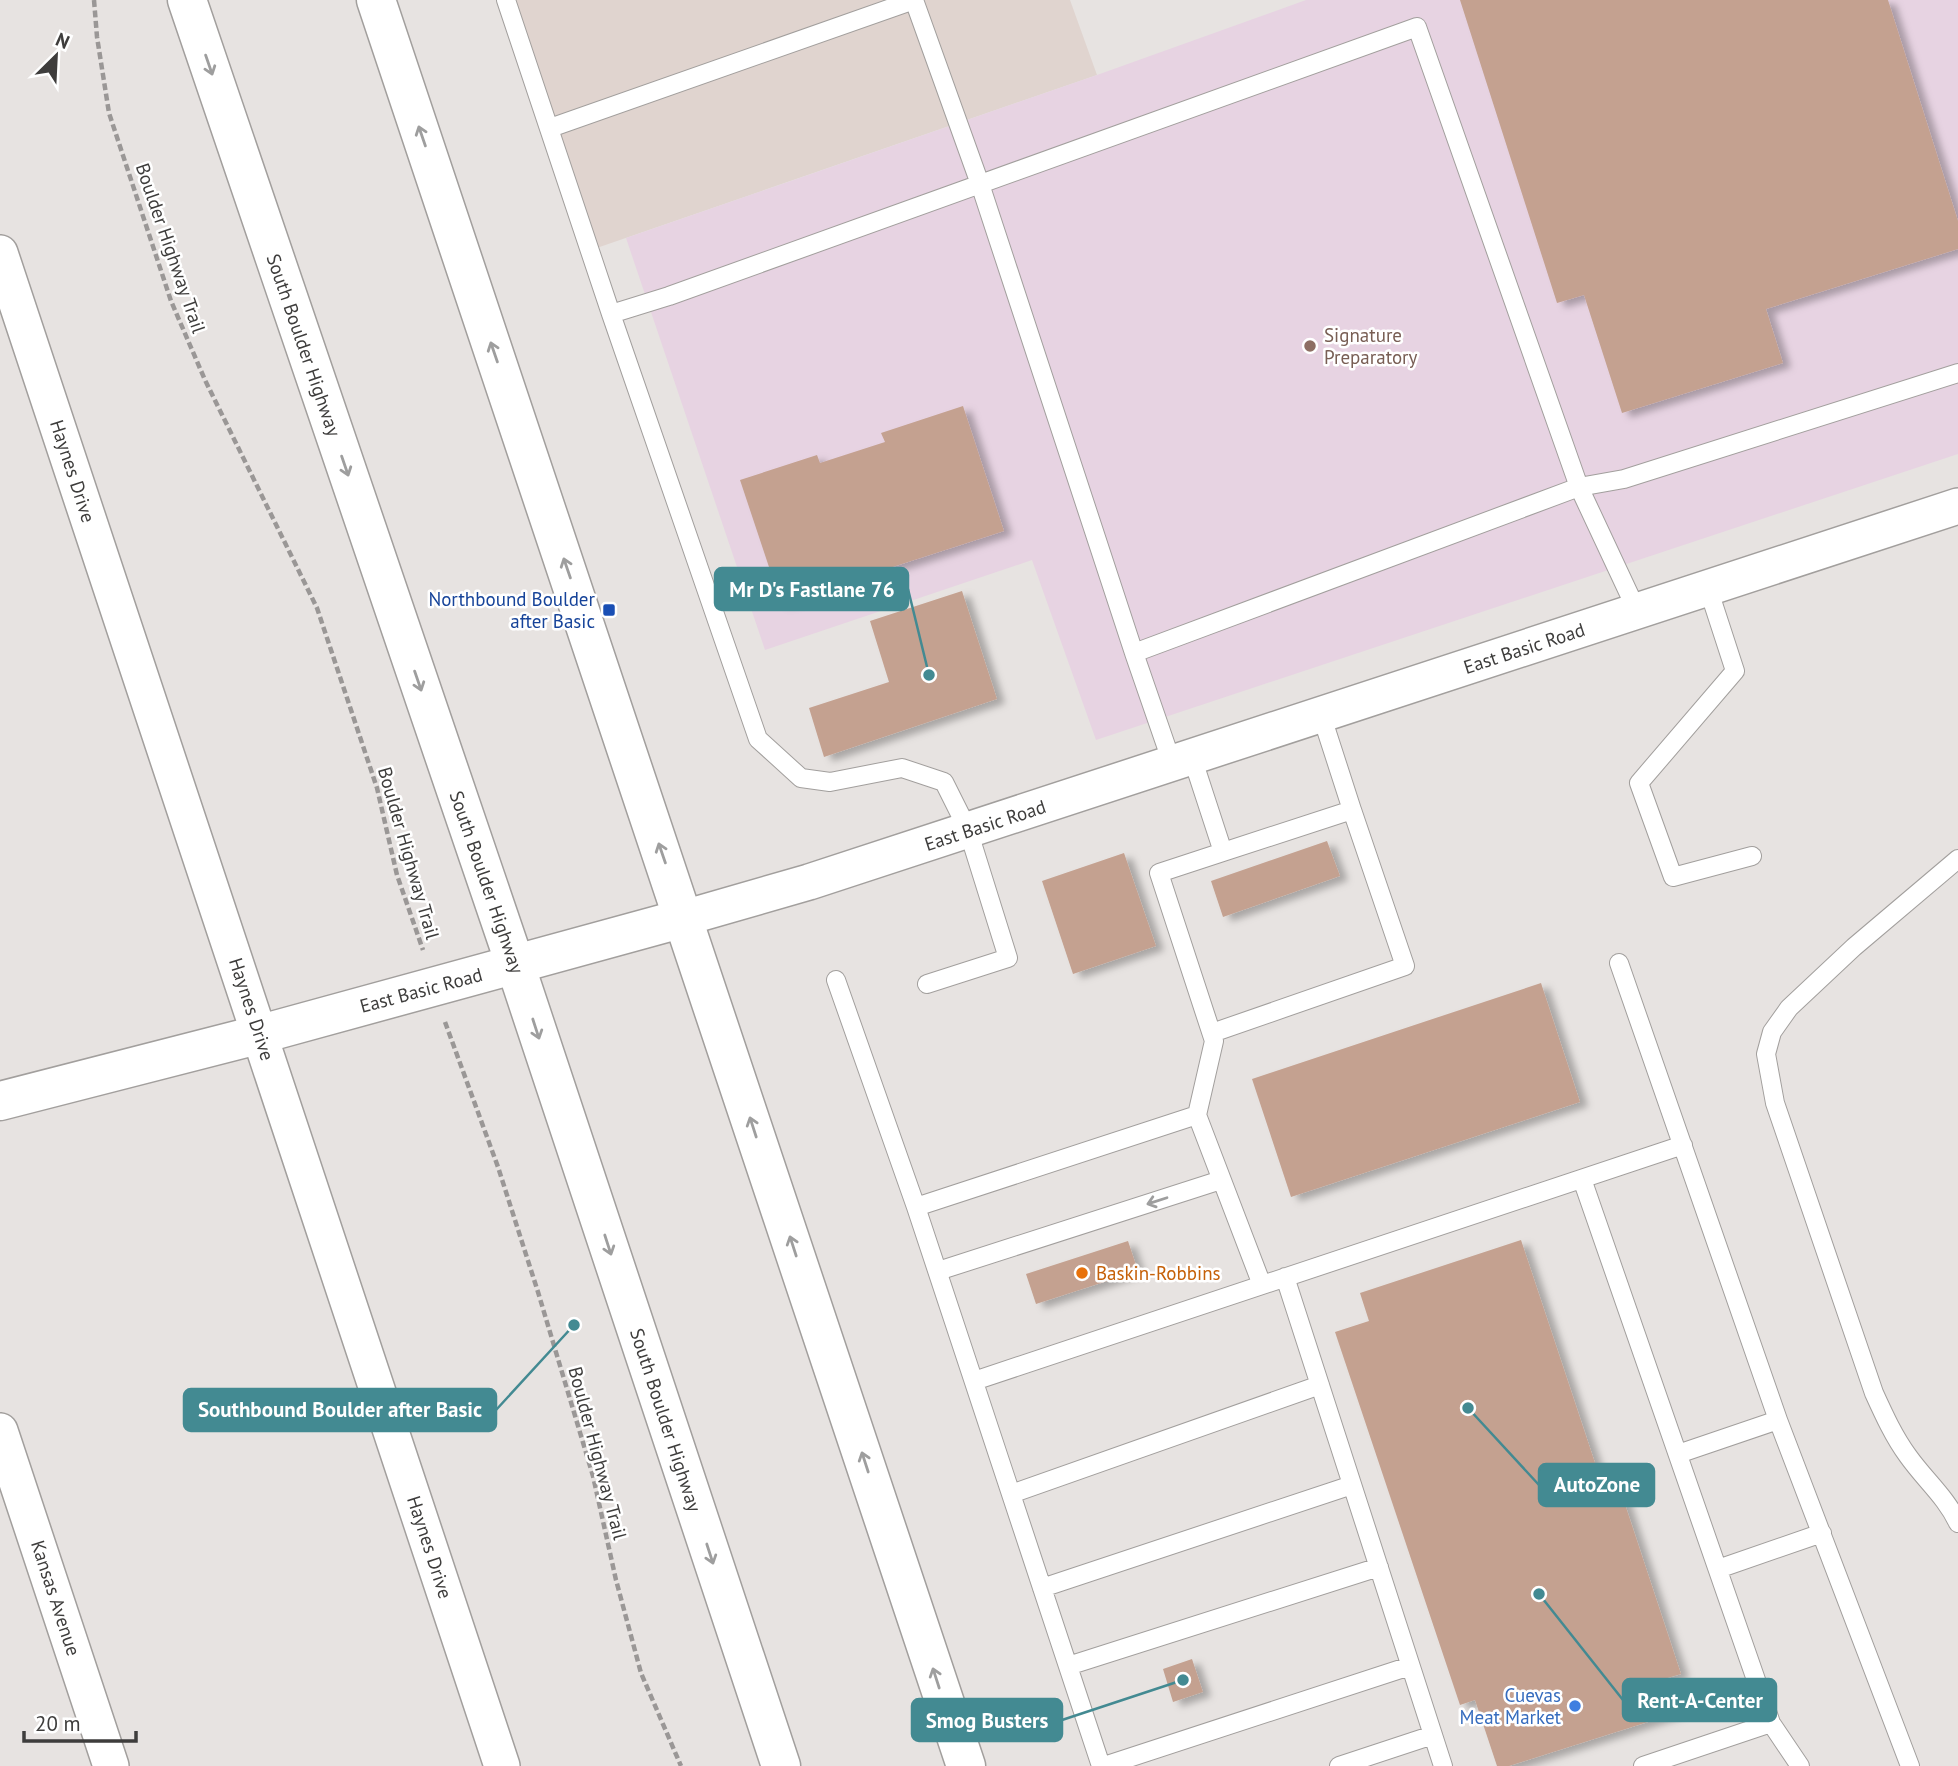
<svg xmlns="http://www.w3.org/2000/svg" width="1958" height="1766" font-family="'PT Sans',sans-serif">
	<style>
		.built { fill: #e0d4cf }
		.education { fill: #e7d3e2 }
		.building { fill: #c4a190; filter: url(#shadow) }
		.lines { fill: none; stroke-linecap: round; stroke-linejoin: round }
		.lane-casing { stroke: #a29f9d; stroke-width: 20 }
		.street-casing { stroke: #a29f9d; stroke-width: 38 }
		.secondary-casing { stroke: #a29f9d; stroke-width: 41 }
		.primary-casing { stroke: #a29f9d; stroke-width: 41 }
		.path { stroke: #9a9796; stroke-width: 4.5; stroke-dasharray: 7 3.5; stroke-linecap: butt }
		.lane { stroke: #fff; stroke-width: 18 }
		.street { stroke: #fff; stroke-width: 35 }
		.secondary { stroke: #fff; stroke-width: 38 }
		.primary { stroke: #fff; stroke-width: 38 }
		.oneway { stroke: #9e9e9e }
		.education-dot { fill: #8d6e63; stroke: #fff; stroke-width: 2.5 }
		.transit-dot { fill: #1a4fb4; stroke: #fff; stroke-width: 2.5 }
		.food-dot { fill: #e8710a; stroke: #fff; stroke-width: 2.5 }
		.shop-dot { fill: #3f7fe0; stroke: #fff; stroke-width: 2.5 }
		.labels { text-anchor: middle; stroke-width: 5; stroke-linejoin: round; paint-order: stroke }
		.street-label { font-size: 19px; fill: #3e3d3c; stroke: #fff }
		.education-label { font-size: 19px; fill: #785e54; stroke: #fff; text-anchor: start }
		.transit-label { font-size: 19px; fill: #164399; stroke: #fff; text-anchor: end }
		.food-label { font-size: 19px; fill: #c56008; stroke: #fff; text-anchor: start }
		.shop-label { font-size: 19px; fill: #366cbe; stroke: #fff; text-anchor: end }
		.leader { fill: none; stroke: #438a92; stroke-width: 2.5 }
		.callout-dot { fill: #438a92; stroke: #fff; stroke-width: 2.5 }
		.callout { fill: #438a92; stroke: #438a92; stroke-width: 2.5 }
		.callout-label { font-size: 21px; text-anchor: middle; font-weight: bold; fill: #fff }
	</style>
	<defs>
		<filter id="shadow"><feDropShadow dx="8" dy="4.5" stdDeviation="3.5" flood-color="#0004"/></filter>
	</defs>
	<rect width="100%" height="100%" fill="#e7e3e1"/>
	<!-- built -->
	<path class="built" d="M503,0H1070L1097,75L588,251Z"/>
	<!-- education -->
	<path class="education" d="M1306,0H1958V454L1096,740L1032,560L765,650L626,238L1097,75Z"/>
	<!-- building -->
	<path class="building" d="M1460,0H1888L1958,221V249L1766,309L1783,363L1622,413L1584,295L1557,303Z
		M963,406L1004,531L781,603L740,480L817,455L820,463L885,442L881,433Z
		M962,591L997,699L824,757L809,708L889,682L870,621Z
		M1327,841L1340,876L1223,917L1211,881Z
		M1124,853L1156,946L1073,974L1042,881Z
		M1541,983L1580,1102L1291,1197L1252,1079Z
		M1521,1240L1602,1484L1617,1480L1681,1674L1664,1679L1676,1713L1509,1766H1497L1475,1700L1460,1705L1335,1332L1369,1321L1360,1293Z
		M1128,1241L1138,1271L1036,1304L1026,1274Z
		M1192,1659L1203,1692L1173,1702L1163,1669Z"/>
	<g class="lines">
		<defs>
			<path id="lane" d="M506,0L611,314L758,739L801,778L830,782L902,768L944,782L968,830L1008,958L927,984
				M550,128L914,0
				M611,314L669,296L1417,27L1579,487L1134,653L980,184L914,0
				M1708,588L1735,671L1639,783L1673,877L1752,856
				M1637,611L1579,487L1624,479L1958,373
				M1134,653L1172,763
				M1321,714L1352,810
				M1192,757L1223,852L1159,873L1214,1041L1197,1115L1262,1285
				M1958,859L1854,947L1789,1008L1772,1032L1766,1054L1775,1103L1874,1393C1884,1415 1894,1437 1908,1456C1925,1480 1946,1497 1958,1523
				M1619,963L1778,1420L1910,1766
				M836,980L916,1207L1101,1766
				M1212,1033L1405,966L1352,810L1223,852
				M1582,1179L1771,1723L1800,1766
				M916,1207L1197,1115
				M938,1271L1221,1180
				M1285,1277L1443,1766
				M974,1381L1683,1145
				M1678,1454L1778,1420
				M1011,1494L1320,1385
				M1718,1569L1822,1533
				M1042,1588L1352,1485
				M1068,1666L1379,1567
				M1104,1766L1410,1666
				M1339,1766L1433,1735
				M1643,1766L1771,1723"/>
			<path id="street" d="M0,253L502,1766
				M684,918L809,882L1958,506
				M0,1431L111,1766"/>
			<path id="secondary" d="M0,1101L261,1034L684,918"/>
			<path id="primary" d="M187,0L515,964L781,1766
				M376,0L966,1766"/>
		</defs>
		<!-- lane casing -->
		<use href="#lane" class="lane-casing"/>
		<!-- street casing -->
		<use href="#street" class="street-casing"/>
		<!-- secondary casing -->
		<use href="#secondary" class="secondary-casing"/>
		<!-- primary casing -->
		<use href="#primary" class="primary-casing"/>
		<!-- path -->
		<path class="path" d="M94,0L97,37L109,113L171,301L205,380L317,608L377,788L397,875L423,950
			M445,1022L498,1167L538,1292L593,1476L616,1580L641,1673L681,1766"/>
		<!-- lane -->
		<use href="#lane" class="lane"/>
		<!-- street -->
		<use href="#street" class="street"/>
		<!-- secondary -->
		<use href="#secondary" class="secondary"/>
		<!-- primary -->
		<use href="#primary" class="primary"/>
	</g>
	<!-- one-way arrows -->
	<defs><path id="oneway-shaft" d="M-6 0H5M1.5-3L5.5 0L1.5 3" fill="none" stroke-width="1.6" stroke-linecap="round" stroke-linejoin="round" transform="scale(1.75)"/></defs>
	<g class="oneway">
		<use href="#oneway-shaft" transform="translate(209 65) rotate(71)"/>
		<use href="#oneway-shaft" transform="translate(422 136) rotate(-109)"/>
		<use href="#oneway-shaft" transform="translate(494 352) rotate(-109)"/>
		<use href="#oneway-shaft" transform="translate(345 466) rotate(71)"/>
		<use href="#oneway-shaft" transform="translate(567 568) rotate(-109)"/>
		<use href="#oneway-shaft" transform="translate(418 681) rotate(71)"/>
		<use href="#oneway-shaft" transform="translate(662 853) rotate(-109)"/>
		<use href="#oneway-shaft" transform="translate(536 1029) rotate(72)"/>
		<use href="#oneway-shaft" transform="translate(753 1127) rotate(-108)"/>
		<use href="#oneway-shaft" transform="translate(1157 1201) rotate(162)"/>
		<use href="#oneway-shaft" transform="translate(608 1245) rotate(72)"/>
		<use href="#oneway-shaft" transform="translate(793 1246) rotate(-108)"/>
		<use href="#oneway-shaft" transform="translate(865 1462) rotate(-108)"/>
		<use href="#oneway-shaft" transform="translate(710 1554) rotate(72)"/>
		<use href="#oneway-shaft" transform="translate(936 1678) rotate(-108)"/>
	</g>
	<!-- markers -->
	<circle class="education-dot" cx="1310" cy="346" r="7"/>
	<rect class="transit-dot" x="602" y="603" width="14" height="14" rx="3.5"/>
	<circle class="food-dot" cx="1082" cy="1273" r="7"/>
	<circle class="shop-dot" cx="1575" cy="1706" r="7"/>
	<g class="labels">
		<!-- street labels -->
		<g class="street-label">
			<text transform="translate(171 248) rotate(71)" y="7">Boulder Highway Trail</text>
			<text transform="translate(304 345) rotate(71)" y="7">South Boulder Highway</text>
			<text transform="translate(73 471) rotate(72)" y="7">Haynes Drive</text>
			<text transform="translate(1524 648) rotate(-18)" y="7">East Basic Road</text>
			<text transform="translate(985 825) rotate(-18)" y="7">East Basic Road</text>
			<text transform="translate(409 853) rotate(74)" y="7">Boulder Highway Trail</text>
			<text transform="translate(487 882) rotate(71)" y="7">South Boulder Highway</text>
			<text transform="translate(421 990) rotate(-15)" y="7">East Basic Road</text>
			<text transform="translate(252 1009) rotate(72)" y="7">Haynes Drive</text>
			<text transform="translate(666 1420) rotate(72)" y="7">South Boulder Highway</text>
			<text transform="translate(598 1453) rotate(75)" y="7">Boulder Highway Trail</text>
			<text transform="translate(430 1547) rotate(72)" y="7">Haynes Drive</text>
			<text transform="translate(56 1598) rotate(72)" y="7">Kansas Avenue</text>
		</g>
		<!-- education labels -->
		<g class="education-label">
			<text x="1324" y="342">Signature<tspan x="1324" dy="22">Preparatory</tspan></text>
		</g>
		<!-- transit labels -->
		<g class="transit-label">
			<text x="595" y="606">Northbound Boulder<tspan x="595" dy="22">after Basic</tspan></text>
		</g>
		<!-- food labels -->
		<g class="food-label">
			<text x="1096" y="1280">Baskin-Robbins</text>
		</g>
		<!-- shop labels -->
		<g class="shop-label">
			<text x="1561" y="1702">Cuevas<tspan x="1561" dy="22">Meat Market</tspan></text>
		</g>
	</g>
	<!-- callouts -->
	<path class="leader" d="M929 675L908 589M574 1325L496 1410M1468 1408L1539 1485M1539 1594L1623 1700M1183 1680L1062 1720"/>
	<g class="callout-dot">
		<circle cx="929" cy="675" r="7"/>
		<circle cx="574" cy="1325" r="7"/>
		<circle cx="1468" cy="1408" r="7"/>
		<circle cx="1539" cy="1594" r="7"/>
		<circle cx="1183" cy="1680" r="7"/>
	</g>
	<g class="callout">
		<rect x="715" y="568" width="193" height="42" rx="7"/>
		<rect x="184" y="1389" width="312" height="42" rx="7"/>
		<rect x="1539" y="1464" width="115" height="42" rx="7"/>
		<rect x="1623" y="1679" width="153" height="42" rx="7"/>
		<rect x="912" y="1699" width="150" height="42" rx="7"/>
	</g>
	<g class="callout-label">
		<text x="812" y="597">Mr D's Fastlane 76</text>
		<text x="340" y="1417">Southbound Boulder after Basic</text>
		<text x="1597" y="1492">AutoZone</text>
		<text x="1700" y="1708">Rent-A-Center</text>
		<text x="987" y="1728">Smog Busters</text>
	</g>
	<!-- north arrow -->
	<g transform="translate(56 56) rotate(24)" stroke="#ffffff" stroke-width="5" paint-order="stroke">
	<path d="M0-5L12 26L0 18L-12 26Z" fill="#3e3d3c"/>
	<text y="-10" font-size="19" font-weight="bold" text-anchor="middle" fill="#3e3d3c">N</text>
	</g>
	<!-- scale -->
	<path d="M24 1731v10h112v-10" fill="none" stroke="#3e3d3c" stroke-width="3.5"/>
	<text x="35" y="1731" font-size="21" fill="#3e3d3c" stroke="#ffffff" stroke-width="5" paint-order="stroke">20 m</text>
</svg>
